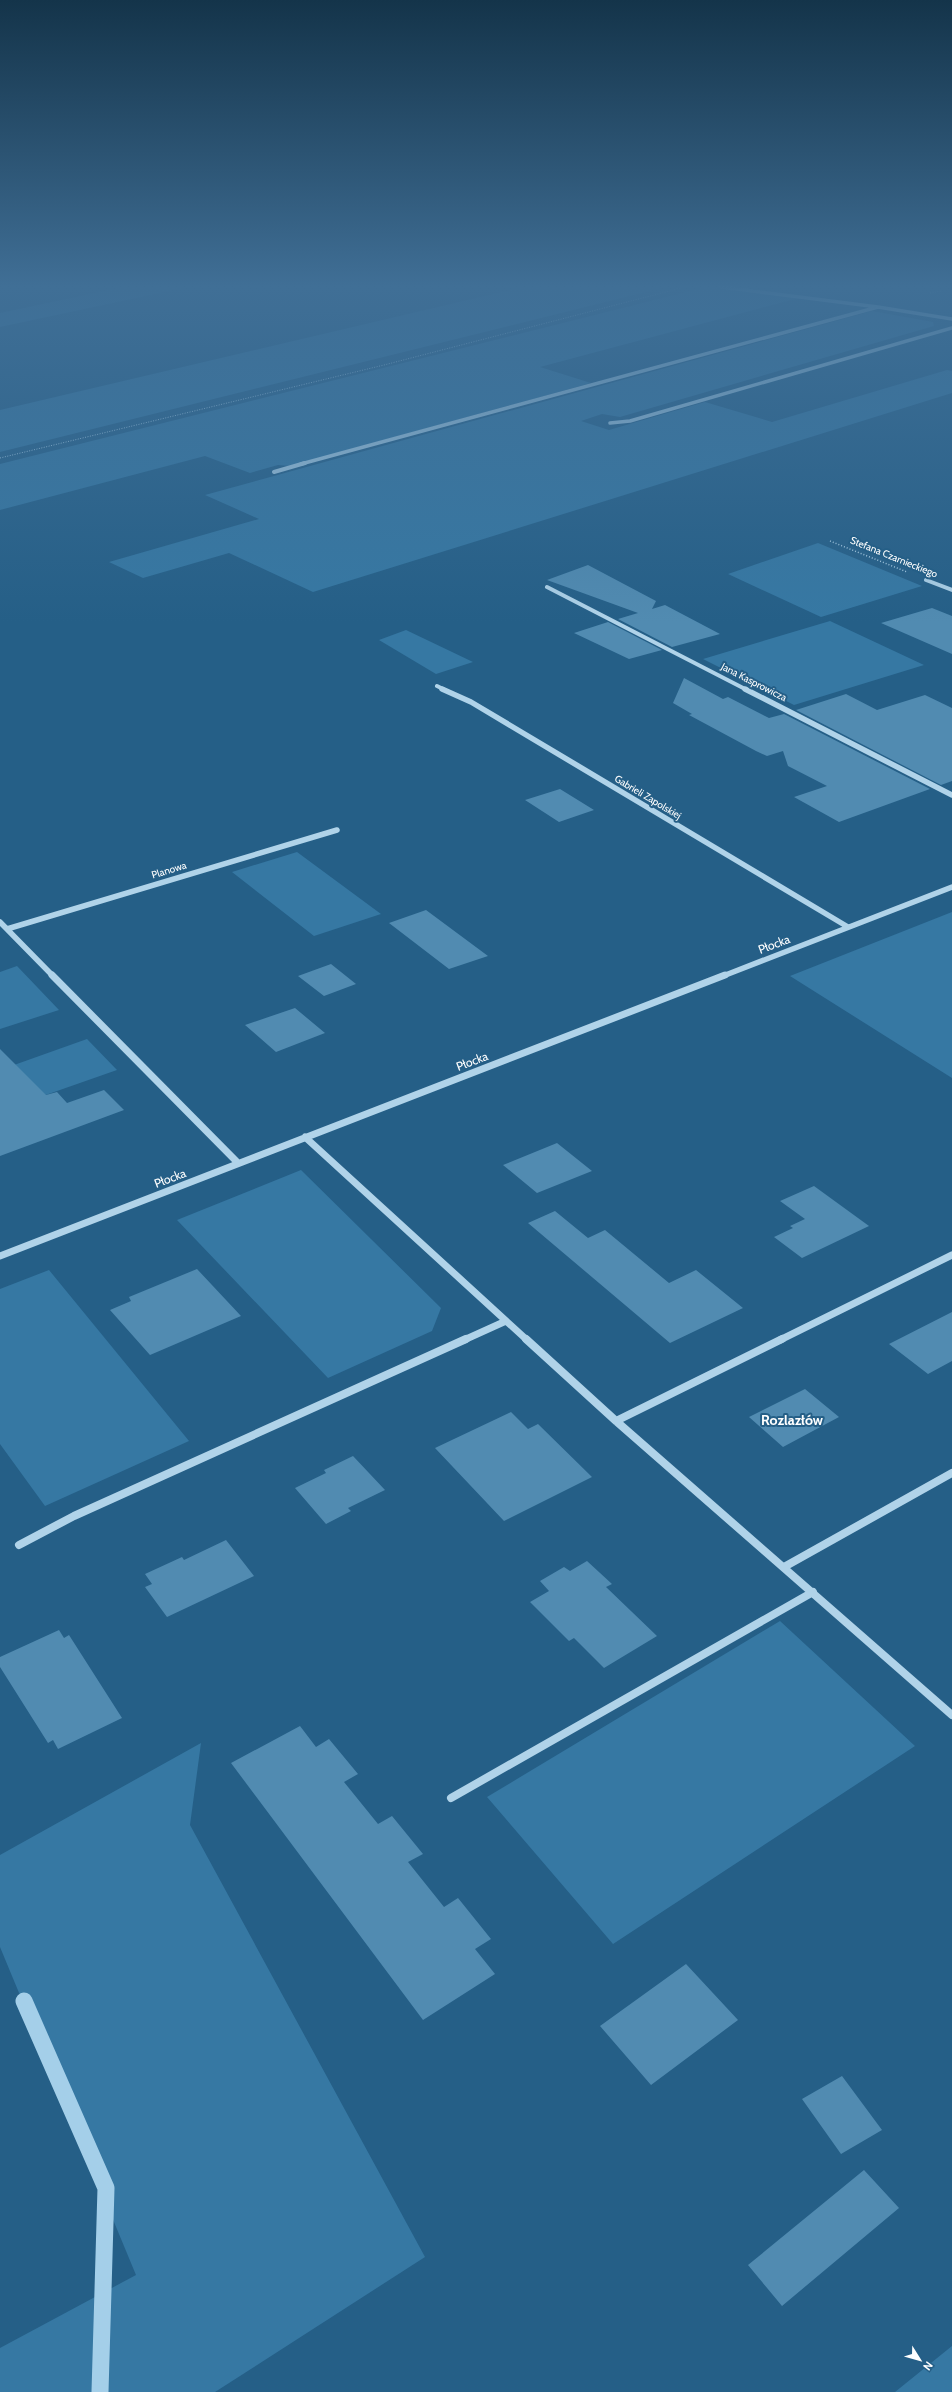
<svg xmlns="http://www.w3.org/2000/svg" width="952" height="2392" font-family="Cabin,sans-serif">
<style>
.green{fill:#3678a3}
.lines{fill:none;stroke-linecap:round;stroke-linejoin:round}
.stream{stroke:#a4cfe9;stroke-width:17}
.building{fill:#518bb1}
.path-far1{stroke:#b0d3e9;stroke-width:1;stroke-dasharray:1 1.5;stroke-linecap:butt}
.path{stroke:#b0d3e9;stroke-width:1.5;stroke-dasharray:1 2;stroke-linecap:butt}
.minor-far4{stroke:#b0d3e9;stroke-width:3.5}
.minor-far3{stroke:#b0d3e9;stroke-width:4}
.minor-far2{stroke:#b0d3e9;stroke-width:5.5}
.minor-far1{stroke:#b0d3e9;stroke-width:7}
.minor{stroke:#b0d3e9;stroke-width:8}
.labels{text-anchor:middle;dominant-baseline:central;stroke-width:4;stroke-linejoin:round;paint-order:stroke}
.far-street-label{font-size:10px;fill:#fff;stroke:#255f87}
.street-label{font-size:12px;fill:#fff;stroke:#255f87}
.quarter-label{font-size:14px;font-weight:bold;fill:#fff;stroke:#255f87}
</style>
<rect width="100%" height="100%" fill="#255f87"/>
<path class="green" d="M123 287H188L0 327V313Z
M523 287H666L0 452V410Z
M702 288H719L799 298 540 367 591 383 290 466 278 465 250 473 205 456 0 510V464Z
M872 311 933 322 934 326 620 417 602 414 581 421 609 430 705 402 772 422 947 370 952 371V393L313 592 229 553 143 578 109 562 259 519 205 495Z
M818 543 922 586 821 617 728 574Z
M830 621 924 665 794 705 703 659Z
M406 630 473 662 436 674 379 640Z
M297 852 381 914 314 936 232 872Z
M952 912V1078L790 976Z
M17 966 59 1010 0 1029V972Z
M87 1039 117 1070 0 1111V1070Z
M301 1170 441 1308 432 1331 328 1378 177 1220Z
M49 1270 189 1441 45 1506 0 1444V1289Z
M780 1621 915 1746 613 1944 487 1797Z
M201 1743 190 1825 425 2257 215 2392H0V2348L136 2275 0 1947V1855Z
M952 2346V2392H895Z"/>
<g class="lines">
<path class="stream" d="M24 2001 106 2188 100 2392"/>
</g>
<path class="building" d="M588 565 656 601 652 609 665 605 720 634 672 647 618 619 638 613 547 580Z
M932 608 952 616V654L881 623Z
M608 622 662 650 629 659 574 633Z
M684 678 723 699 728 697 769 718 784 714 930 789 839 822 794 797 827 786 788 766 783 751 767 756 756 751 689 715 692 714 673 703Z
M846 694 877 710 925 695 952 708V781L941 785 796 710Z
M560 789 594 810 559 822 525 800Z
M426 910 488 956 449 969 389 923Z
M331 964 356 984 324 996 298 976Z
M295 1008 325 1033 276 1052 245 1025Z
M0 1049 46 1095 57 1092 67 1103 104 1090 124 1110 0 1156Z
M557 1143 592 1171 537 1193 503 1165Z
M814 1186 869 1226 802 1258 774 1237 793 1228 790 1226 805 1219 780 1201Z
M555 1211 588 1238 605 1230 669 1283 696 1270 743 1308 670 1343 528 1223Z
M197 1269 241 1316 150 1355 110 1310 131 1301 129 1297Z
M952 1312V1361L928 1374 889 1344Z
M805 1389 839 1417 783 1447 749 1417Z
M511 1412 528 1429 538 1424 592 1477 504 1521 435 1448Z
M353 1456 385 1490 348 1508 351 1511 326 1524 295 1488 326 1473 324 1470Z
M226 1540 254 1576 167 1617 145 1587 152 1584 145 1574 182 1557 184 1560Z
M587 1561 612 1584 606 1587 657 1636 604 1668 574 1638 569 1641 530 1602 549 1591 540 1581 564 1567 570 1571Z
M59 1630 64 1638 69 1635 122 1718 58 1749 53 1740 48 1743 0 1667V1657Z
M300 1726 316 1747 329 1739 358 1774 344 1782 378 1824 392 1816 423 1854 408 1862 444 1907 458 1898 491 1939 475 1949 495 1974 423 2020 231 1763Z
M686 1964 738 2020 651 2085 600 2026Z
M842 2076 882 2130 841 2154 802 2099Z
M864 2170 899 2208 782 2306 748 2265Z"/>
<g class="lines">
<path class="path-far1" d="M930 293 941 291
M0 458 384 365 685 287"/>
<path class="path" d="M830 541 907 572"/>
<path class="minor-far4" d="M721 287 878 307 952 319
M610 423 630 421 952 328
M301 464 878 307"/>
<path class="minor-far3" d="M274 472 305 463
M926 580 952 590
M547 587 747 690
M437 686 445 690"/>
<path class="minor-far2" d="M442 689 471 702 848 927
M745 689 952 795
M0 922 53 976
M7 929 337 830
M723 976 952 887"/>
<path class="minor-far1" d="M52 975 238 1163
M305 1137 527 1340
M0 1256 725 975
M464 1340 506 1321
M780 1340 952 1255"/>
<path class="minor" d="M526 1339 616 1421 952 1715
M616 1421 782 1339
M19 1545 74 1516 466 1339
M784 1567 952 1473
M451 1798 813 1592"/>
</g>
<linearGradient id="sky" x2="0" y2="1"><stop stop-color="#14344a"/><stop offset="0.46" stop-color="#406f96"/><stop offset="1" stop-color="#406f96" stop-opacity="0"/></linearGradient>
<rect width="952" height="622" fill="url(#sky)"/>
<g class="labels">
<g class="far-street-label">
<text transform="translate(894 557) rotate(22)">Stefana Czarnieckiego</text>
<text transform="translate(754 682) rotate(27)">Jana Kasprowicza</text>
<text transform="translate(648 797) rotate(31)">Gabrieli Zapolskiej</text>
<text transform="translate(169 870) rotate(-17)">Planowa</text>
</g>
<g class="street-label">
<text transform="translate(774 944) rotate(-21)">Płocka</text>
<text transform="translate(472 1061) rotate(-21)">Płocka</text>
<text transform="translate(170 1178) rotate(-21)">Płocka</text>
</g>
<g class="quarter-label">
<text x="792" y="1420">Rozlazłów</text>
</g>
</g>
<g transform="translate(920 2360) rotate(127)" stroke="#255f87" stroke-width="3" paint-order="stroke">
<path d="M0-3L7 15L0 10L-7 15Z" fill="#ffffff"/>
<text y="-6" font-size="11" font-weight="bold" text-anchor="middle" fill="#ffffff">N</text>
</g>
</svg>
